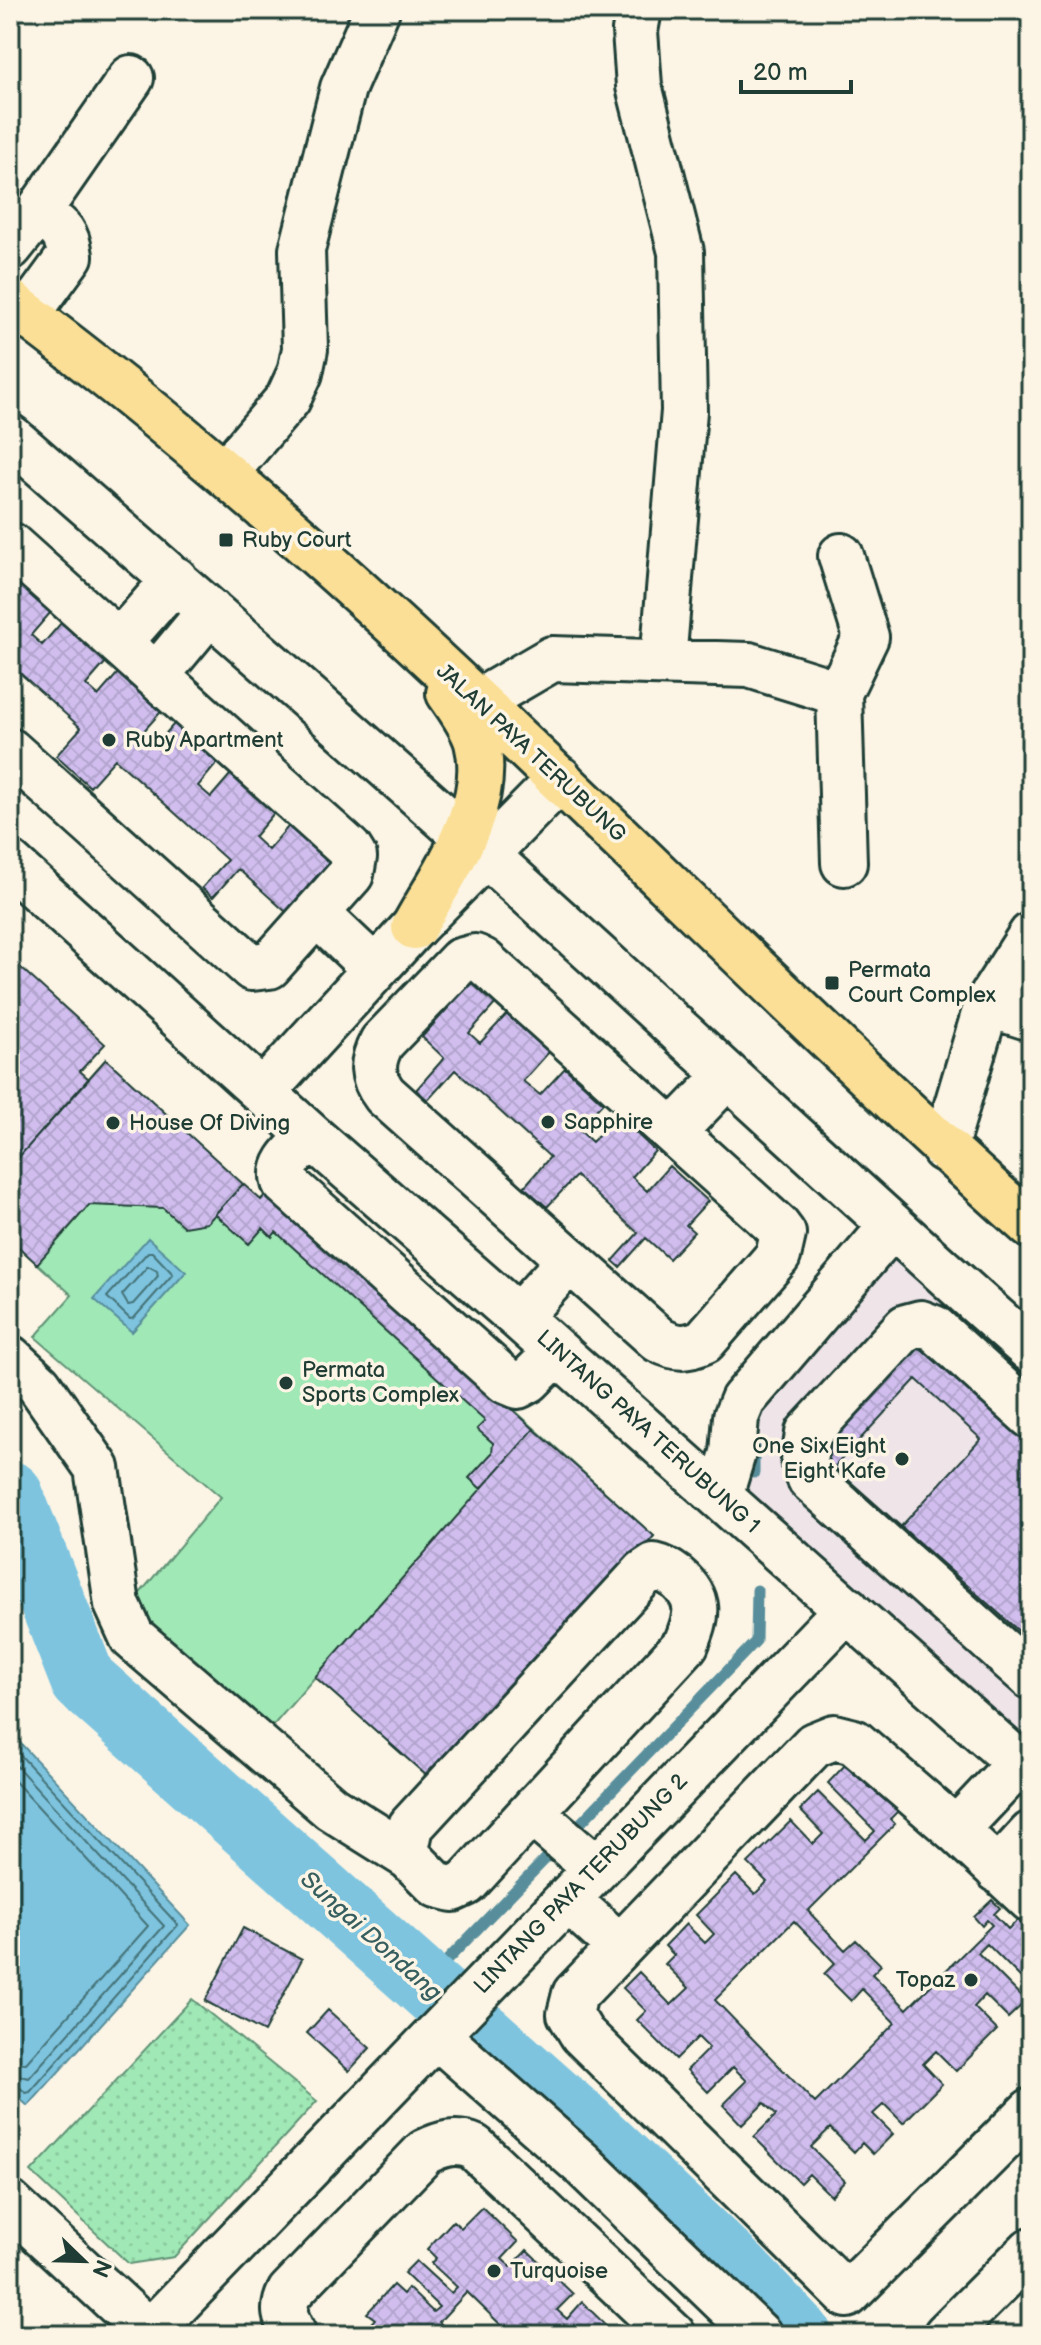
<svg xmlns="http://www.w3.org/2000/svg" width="1041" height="2345" font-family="'Balsamiq Sans',sans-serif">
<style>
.built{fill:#efe4e8}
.grass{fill:#a0e8b6;stroke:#609275;stroke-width:2}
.park{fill:url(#park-dots);stroke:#609275;stroke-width:2}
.water{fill:#7ec4df;stroke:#588e9b;stroke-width:2}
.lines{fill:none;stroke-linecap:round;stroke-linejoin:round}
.shore{stroke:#457378;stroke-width:2}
.stream{stroke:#588e9b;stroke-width:11}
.river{stroke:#7ec4df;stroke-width:66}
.building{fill:url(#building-cross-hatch);stroke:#1f3d34;stroke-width:2;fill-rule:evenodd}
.minor-casing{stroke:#1f3d34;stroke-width:50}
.major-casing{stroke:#1f3d34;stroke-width:50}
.minor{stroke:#fcf5e5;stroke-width:44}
.major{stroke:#fbdf96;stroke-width:44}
.poi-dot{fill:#1f3d34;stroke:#fcf5e5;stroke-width:3}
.labels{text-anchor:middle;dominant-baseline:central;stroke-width:7;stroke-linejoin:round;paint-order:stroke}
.poi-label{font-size:22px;fill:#1f3d34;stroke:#fcf5e5;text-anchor:start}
.street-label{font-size:22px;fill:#1f3d34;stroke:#fcf5e5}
.water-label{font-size:24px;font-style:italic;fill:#375f5f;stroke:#fcf5e5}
</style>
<defs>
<pattern id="park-dots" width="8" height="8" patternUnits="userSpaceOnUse" patternTransform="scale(2)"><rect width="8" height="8" fill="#a0e8b6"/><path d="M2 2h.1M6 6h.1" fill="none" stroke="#89c89d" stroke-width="1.8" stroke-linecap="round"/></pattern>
<pattern id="building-cross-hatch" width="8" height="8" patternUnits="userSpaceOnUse" patternTransform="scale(2)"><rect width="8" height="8" fill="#d1beef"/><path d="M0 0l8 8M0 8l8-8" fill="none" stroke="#b3a4ce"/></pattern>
</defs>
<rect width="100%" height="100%" fill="#fcf5e5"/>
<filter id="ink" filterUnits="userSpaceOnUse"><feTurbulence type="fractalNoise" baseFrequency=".0125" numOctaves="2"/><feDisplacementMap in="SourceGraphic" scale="16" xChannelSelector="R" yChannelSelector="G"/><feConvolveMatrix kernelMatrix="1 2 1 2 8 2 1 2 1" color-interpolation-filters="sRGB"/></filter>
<g filter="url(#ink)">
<path class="built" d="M891 1227 1031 1350V1774L720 1496 736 1417Z"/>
<path class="grass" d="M106 1059 260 1200 270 1190 654 1536 436 1784 315 1677 265 1735 130 1605 221 1497 35 1337 72 1295 10 1239V1167Z"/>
<path class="park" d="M192 1999 317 2101 174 2257 129 2264 31 2172Z"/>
<path class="water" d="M148 1238 186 1272 132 1332 94 1299Z
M10 1732 190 1925 28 2106 10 2090Z"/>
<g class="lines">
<path class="shore" d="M148 1252H152L173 1274 134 1318 130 1319 107 1297Z
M148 1266 157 1271 158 1276 133 1304 128 1305 122 1295Z
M10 1744 178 1925 30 2092 26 2093 17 2085 10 2084
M10 1759 164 1926 29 2078 10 2074
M10 1776 148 1926 26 2063 10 2062"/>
<path class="stream" d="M754 1473V1443
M570 1834 756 1641 757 1590
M425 1983 558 1846"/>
<path class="river" d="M10 1494 83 1680 589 2130 739 2272 799 2335"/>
</g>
<path class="building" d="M18 569 57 605 31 635 42 645 68 615 112 655 86 685 98 696 124 666 167 705 141 734 154 747 180 717 223 756 198 786 211 797 236 768 279 807 254 837 268 850 294 820 334 857 308 886 319 895 296 921 238 869 213 897 202 888 227 860 115 759 90 787 56 756 81 728 10 664V579Z
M10 958 105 1044 80 1071 89 1079 10 1167Z
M472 981 496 1003 469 1033 480 1043 507 1014 549 1052 523 1081 540 1095 565 1068 603 1103 578 1129 592 1142 617 1115 655 1151 632 1177 647 1191 669 1166 708 1201 686 1225 694 1232 669 1259 646 1238 620 1267 613 1261 638 1233 576 1176 547 1207 524 1187 550 1157 455 1070 428 1100 416 1090 444 1058 422 1037Z
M106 1059 243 1184 207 1223 184 1227 163 1208 89 1205 37 1264 10 1239V1167Z
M243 1184 261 1200 270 1190 534 1429 481 1489 469 1478 492 1453 493 1443 477 1429 485 1421 276 1232 272 1237 263 1228 249 1244 215 1214Z
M916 1339 1031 1441V1642L817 1452Z
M916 1379 981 1439 884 1545 823 1479Z
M534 1429 654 1536 436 1784 315 1677Z
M847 1763 870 1786 876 1781 902 1807 890 1819 895 1824 808 1911 845 1950 856 1940 881 1965 872 1974 907 2009 992 1925 987 1920 982 1926 974 1917 992 1900 1000 1908 994 1914 1008 1929 1018 1920 1031 1934V1988L987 1944 978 1953 1026 2001 1008 2018 985 1995 974 2007 997 2030 956 2071 936 2051 923 2064 942 2084 903 2123 884 2104 873 2114 893 2134 873 2154 862 2143 854 2152 830 2128 811 2147 845 2181 831 2196 809 2174 800 2183 754 2137 776 2115 764 2103 742 2125 723 2105 747 2081 733 2067 708 2092 687 2070 709 2048 698 2037 676 2059 637 2020 646 2011 623 1988 639 1972 671 2005 689 1988 665 1964 674 1955 665 1946 686 1924 705 1943 714 1934 696 1915 736 1875 755 1894 767 1882 748 1863 791 1821 813 1844 823 1834 800 1810 818 1792 866 1840 875 1831 828 1783ZM794 1921 835 1963 824 1974 851 2001 862 1989 895 2023 815 2103 715 2000Z
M243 1928 302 1959 264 2032 205 2001Z
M328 2010 370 2048 349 2071 307 2033Z
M482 2207 518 2242 502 2259 511 2267 527 2250 573 2294 557 2310 567 2319 582 2302 616 2335H503L507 2331 467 2292 439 2322 452 2335H360L375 2319 367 2313 393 2285 403 2294 408 2288 433 2312 439 2307 404 2273 416 2261 451 2293 457 2287 431 2263 436 2258 427 2249 453 2221 461 2228Z"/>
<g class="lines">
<g class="minor-casing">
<path id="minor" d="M639 10 635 31 639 86 681 252 684 411 663 662
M10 247 38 212 131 78
M27 315 70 256C67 229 58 227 38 212
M10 437C169 576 329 714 486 855 669 1019 847 1188 1031 1350
M225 473 288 399 300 373 305 349 302 250 343 88 377 10
M10 545 349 849 354 857 351 874 269 966 252 968 10 751
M119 643 175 579
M156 676 210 611
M839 693 866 637 841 556
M478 702 552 659 749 665 839 693 844 863
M10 864 311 1136 518 1317 1031 1774
M317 914 375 969
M475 957 483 961 777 1226 783 1234 778 1256 704 1341C686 1349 677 1349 659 1340L385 1095C371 1077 371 1062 382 1042L460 961Z
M987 1004 1031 1018
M263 1092 414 927 560 779
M673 1132 727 1076
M311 1136C299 1149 278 1163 284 1182L506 1381 518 1386 529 1380 557 1352
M944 1149 987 1004 1031 935
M518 1317 570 1260
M10 1358 39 1385 97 1468 117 1604 132 1637 331 1808 409 1857
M1031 1416 934 1328 921 1323 906 1327 808 1433 804 1461 810 1479 1031 1677
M720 1496 733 1453 736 1417 743 1400 891 1227
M654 1566C663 1568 668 1571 676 1577 702 1599 698 1615 686 1644L466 1883 453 1889 437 1885 409 1857 407 1845 411 1826 645 1572Z
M532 1813 596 1868
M956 1830 1019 1763
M998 1870 1031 1834
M567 1899 620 1947
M1031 1900 956 1830 854 1742 834 1737 814 1745 575 1994 570 2014 582 2034 847 2295 1031 2111
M436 2035 581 2163 759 2335
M10 2204 152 2335
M149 2333 847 1609
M294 2335C285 2318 281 2309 290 2292L425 2152C441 2144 456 2139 474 2147L673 2335
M946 2335 1031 2250"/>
</g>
<g class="major-casing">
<path id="major" d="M10 302C380 576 689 921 1031 1226
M414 927C443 874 494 806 477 742 472 725 459 707 449 693"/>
</g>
<use href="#minor" class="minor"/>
<use href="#major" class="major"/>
</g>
</g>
<g class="poi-dot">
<rect x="218" y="532" width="16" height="16" rx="4"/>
<circle cx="109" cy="740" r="8"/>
<rect x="824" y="975" width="16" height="16" rx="4"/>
<circle cx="548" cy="1122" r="8"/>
<circle cx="113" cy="1123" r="8"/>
<circle cx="286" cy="1383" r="8"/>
<circle cx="902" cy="1459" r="8"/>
<circle cx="971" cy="1980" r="8"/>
<circle cx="494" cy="2271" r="8"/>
</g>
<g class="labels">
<g class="poi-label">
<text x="242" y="540">Ruby Court</text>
<text x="125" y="740">Ruby Apartment</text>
<text x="848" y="970">Permata<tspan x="848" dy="25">Court Complex</tspan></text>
<text x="564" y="1122">Sapphire</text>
<text x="129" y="1123">House Of Diving</text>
<text x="302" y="1370">Permata<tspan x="302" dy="25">Sports Complex</tspan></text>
<text x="886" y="1446" text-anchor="end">One Six Eight<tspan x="886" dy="25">Eight Kafe</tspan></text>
<text x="955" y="1980" text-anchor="end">Topaz</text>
<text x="510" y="2271">Turquoise</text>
</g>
<g class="street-label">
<text transform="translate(531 753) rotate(43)">JALAN PAYA TERUBUNG</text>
<text transform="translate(648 1432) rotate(42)">LINTANG PAYA TERUBUNG 1</text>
<text transform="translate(581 1884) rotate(-46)">LINTANG PAYA TERUBUNG 2</text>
</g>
<g class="water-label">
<text transform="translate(371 1936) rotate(42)">Sungai Dondang</text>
</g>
</g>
<rect width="1041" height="2345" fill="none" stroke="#fcf5e5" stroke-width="40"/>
<rect x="20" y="20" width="1001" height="2305" fill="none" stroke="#1f3d34" stroke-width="3" filter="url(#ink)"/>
<g transform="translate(84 2261) rotate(113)" stroke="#fcf5e5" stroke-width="6" paint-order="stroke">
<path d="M0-6L14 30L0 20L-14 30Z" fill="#1f3d34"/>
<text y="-12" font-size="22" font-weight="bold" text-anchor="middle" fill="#1f3d34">N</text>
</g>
<path d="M741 80v12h110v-12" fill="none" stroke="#1f3d34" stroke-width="4"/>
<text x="753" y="80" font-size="24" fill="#1f3d34" stroke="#fcf5e5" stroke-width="6" paint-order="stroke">20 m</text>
</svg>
